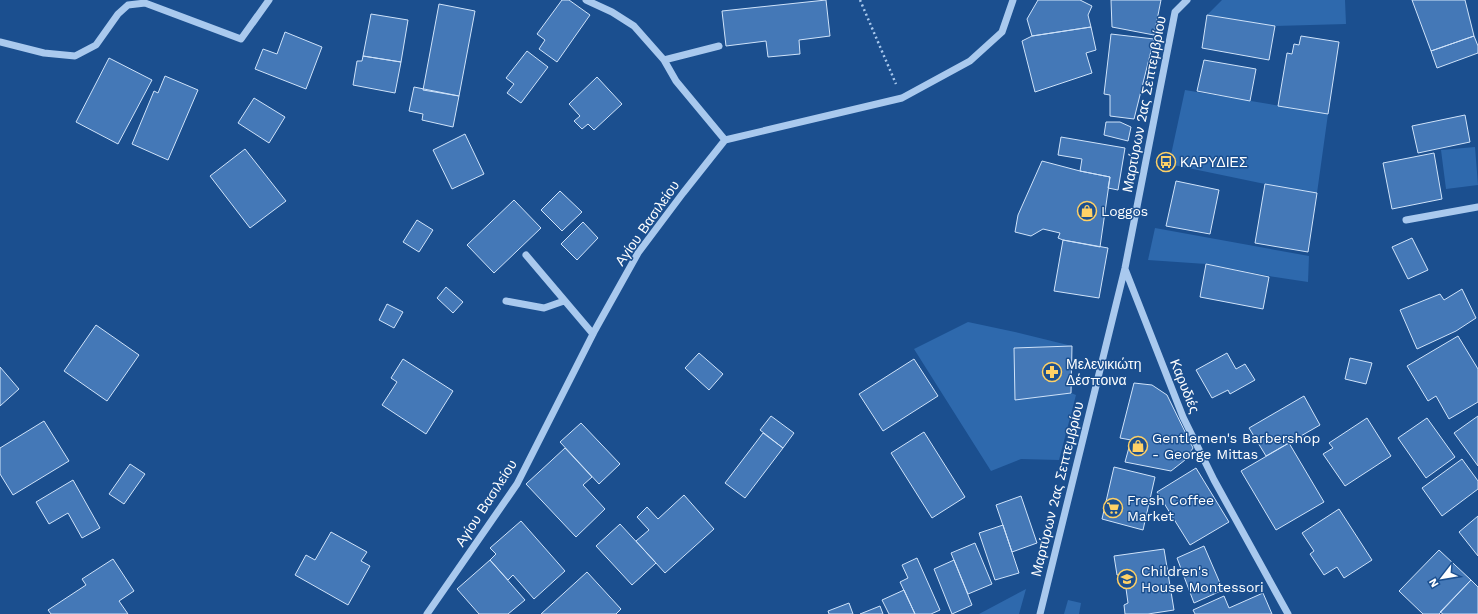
<svg xmlns="http://www.w3.org/2000/svg" width="1478" height="614" font-family="'Work Sans',sans-serif">
<style>
.green{fill:#2e69ad}
.building{fill:#4478b7;stroke:#cfe3fa}
.lines{fill:none;stroke-linecap:round;stroke-linejoin:round}
.path{stroke:#a9c9ee;stroke-width:2.5;stroke-dasharray:2 3;stroke-linecap:butt}
.minor{stroke:#a9c9ee;stroke-width:7}
.labels{text-anchor:middle;dominant-baseline:central;stroke-width:3;stroke-linejoin:round;paint-order:stroke}
.street-label{font-size:14px;fill:#fff;stroke:#1b4f8f}
.poi-label{font-size:14px;fill:#fff;stroke:#1b4f8f;text-anchor:start}
</style>
<rect width="100%" height="100%" fill="#1b4f8f"/>
<path class="green" d="M1222 0H1345L1346 24 1275 26 1207 15Z
M1185 90 1328 114 1317 193 1265 184 1169 164Z
M1475 147 1478 185 1446 189 1441 150Z
M1155 228 1309 256 1308 282 1269 276 1206 264 1148 260Z
M968 322 1015 332 1072 346 1014 348 1016 400 1071 393 1076 395 1059 460 1021 459 991 471 914 349Z
M1026 589 1019 614H979Z
M1068 600 1081 603 1079 614H1064Z"/>
<path class="building" d="M562 0H569L590 15 557 62 539 49 545 40 537 34Z
M826 0 830 36 799 40 800 54 768 57 766 41 726 46 722 11Z
M1038 0H1080L1092 6 1088 15 1091 27 1032 36 1027 19Z
M1111 0H1161L1154 35 1112 27Z
M1412 0H1465L1474 36 1431 51Z
M439 4 475 11 459 96 423 90Z
M371 14 408 20 401 62 363 56Z
M1207 15 1275 26 1269 60 1202 48Z
M1091 27 1096 50 1086 53 1092 73 1035 92 1022 41 1032 36Z
M285 32 322 47 306 89 255 69 263 49 277 54Z
M1111 34 1154 39 1134 119 1110 116V95L1104 94Z
M1301 36 1339 42 1328 114 1278 106 1287 53 1292 54 1294 44 1299 45Z
M1474 36 1478 46V53L1437 68 1431 51Z
M527 51 548 67 521 103 507 93 514 84 506 78Z
M363 56 401 62 395 93 353 85 357 61H362Z
M109 58 152 80 118 144 76 122Z
M1204 60 1256 69 1250 101 1197 91Z
M165 76 198 90 168 160 132 144 154 91 158 93Z
M597 77 622 104 594 130 588 124 582 129 574 121 580 116 569 104Z
M414 87 459 96 453 127 422 120 423 114 409 111Z
M254 98 285 117 269 143 238 123Z
M1465 115 1470 142 1418 153 1412 126Z
M1106 122H1120L1131 127 1128 141 1104 135Z
M465 134 484 174 452 189 433 150Z
M1061 137 1125 148 1118 190 1108 188 1110 177 1080 171 1082 159 1058 155Z
M245 149 286 201 250 228 210 176Z
M1434 153 1442 199 1392 209 1383 163Z
M1042 161 1080 171 1110 177 1100 247 1063 240 1058 238 1060 233 1043 229 1031 236 1015 232 1018 215Z
M1176 181 1219 190 1210 234 1166 226Z
M1265 184 1317 193 1308 252 1255 243Z
M560 191 582 212 562 231 541 210Z
M514 200 541 228 494 273 467 245Z
M417 220 433 230 419 252 403 242Z
M583 222 598 238 577 260 561 244Z
M1412 238 1428 270 1408 279 1392 247Z
M1063 240 1108 248 1099 298 1054 291Z
M1206 264 1269 277 1263 309 1200 297Z
M446 287 463 302 453 313 437 298Z
M1462 289 1476 318 1456 331 1417 349 1400 310 1440 294 1444 300Z
M387 304 403 312 394 328 379 320Z
M96 325 139 355 107 401 64 371Z
M1458 336 1478 369V402L1449 419 1436 396 1428 401 1407 366Z
M1072 346 1071 393 1015 400 1014 348Z
M699 353 723 374 709 390 685 368Z
M1227 353 1236 369 1245 364 1255 380 1230 394 1228 390 1212 398 1196 370Z
M1350 358 1372 363 1366 384 1345 379Z
M403 359 453 391 426 434 382 405 397 382 391 378Z
M914 359 938 396 883 431 859 394Z
M0 367 19 389 0 406Z
M1134 383 1152 385 1167 395 1193 448 1185 460 1171 471 1125 462 1131 440 1120 438Z
M1304 396 1320 425 1266 456 1249 428Z
M771 416 794 433 783 448 760 430Z
M1478 416V466L1454 433Z
M1367 418 1391 456 1345 486 1323 454 1333 448 1329 443Z
M1427 418 1455 457 1426 478 1398 438Z
M44 421 69 461 13 495 0 474V448Z
M581 423 620 464 599 484 560 442Z
M924 432 965 497 932 518 891 453Z
M763 433 783 448 745 498 725 483Z
M1289 443 1324 502 1276 530 1241 471Z
M565 448 592 477 583 485 605 509 576 537 526 484Z
M1462 459 1478 481V489L1442 516 1422 488Z
M130 464 145 474 124 504 109 494Z
M1114 467 1155 477 1143 530 1102 519Z
M1196 468 1229 522 1190 545 1157 492Z
M73 480 100 528 82 538 68 513 49 524 36 502Z
M684 495 714 529 665 573 636 541 649 530 637 517 647 507 658 519Z
M1021 496 1037 543 1012 552 996 505Z
M1339 509 1372 560 1344 578 1337 567 1324 575 1310 554 1314 551 1302 533Z
M1478 516V556L1459 532Z
M521 521 565 571 534 599 513 575 508 580 490 560 496 554 490 548Z
M620 524 656 563 632 585 596 546Z
M1003 525 1019 573 995 580 979 533Z
M331 532 367 552 361 561 370 566 348 605 295 575 306 555 315 560Z
M975 543 992 584 968 594 951 553Z
M1204 546 1223 590 1194 603 1177 558Z
M1164 549 1174 610 1148 614H1125L1124 605 1128 603 1124 574 1117 575 1114 556Z
M1439 550 1471 580 1439 614H1423L1399 591Z
M917 558 940 610 931 614H915L900 582 908 578 902 565Z
M113 559 134 591 119 601 128 614H51L48 610 86 585 82 579Z
M490 560 525 600 508 614H479L457 589Z
M954 560 972 605 952 614 934 569Z
M587 572 621 609 616 614H541Z
M1471 580 1478 587V614H1443L1440 612Z
M904 590 915 614H889L882 600Z
M1263 593 1272 614H1195L1193 610 1224 596 1229 608Z
M849 603 853 614H829L828 611Z
M880 606 883 614H860Z"/>
<g class="lines">
<path class="path" d="M860 0 896 84"/>
<path class="minor" d="M586 0 612 12 634 26 664 60 676 81 725 140
M0 42 44 53 75 56 96 45 118 14 128 5 145 3 241 39 269 0
M664 60 719 46
M1406 220 1478 207
M526 255 593 334
M1125 269 1183 417 1214 480 1288 614
M506 301 544 308 564 301
M427 614 517 484 595 330 638 253 683 193 725 140 902 98 970 61 1002 32 1013 0
M1040 614 1125 268 1175 12 1187 0"/>
</g>
<defs>
<g id="bus-ring" transform="scale(1)"><circle r="9.5" fill="#1b4f8f" stroke="#ffd166" stroke-width="1.5"/><path d="M-5-6H5V4H4V6H2V4H-2V6H-4V4H-5ZM-3.5-4V0h7V-4ZM-3.5 1.2v1.5H-2V1.2ZM2 1.2v1.5H3.5V1.2Z" fill="#ffd166"/></g>
<g id="shop-ring" transform="scale(1)"><circle r="9.5" fill="#1b4f8f" stroke="#ffd166" stroke-width="1.5"/><path d="M-5-2.5h2.3a2.7 3.5 0 0 1 5.4 0H5L5.5 6h-11ZM-1.5-2.5h3a1.5 2.3 0 0 0-3 0Z" fill="#ffd166"/></g>
<g id="pharmacy-ring" transform="scale(1)"><circle r="9.5" fill="#1b4f8f" stroke="#ffd166" stroke-width="1.5"/><path d="M-2-6h4v4h4v4h-4v4h-4v-4h-4v-4h4Z" fill="#ffd166"/></g>
<g id="supermarket-ring" transform="scale(1)"><circle r="9.5" fill="#1b4f8f" stroke="#ffd166" stroke-width="1.5"/><path d="M-6-5.5h2.5l.6 2H6L4.5 2H-2.5L-4.4-4H-6ZM-1.5 3.2a1.3 1.3 0 1 0 .1 0ZM3 3.2a1.3 1.3 0 1 0 .1 0Z" fill="#ffd166"/></g>
<g id="school-ring" transform="scale(1)"><circle r="9.5" fill="#1b4f8f" stroke="#ffd166" stroke-width="1.5"/><path d="M0-5L7-2L0 1L-7-2ZM-4 1L0 2.5L4 1V4Q0 6-4 4Z" fill="#ffd166"/></g>
</defs>
<g fill-rule="evenodd">
<use href="#bus-ring" x="1166" y="162"/>
<use href="#shop-ring" x="1087" y="211"/>
<use href="#pharmacy-ring" x="1052" y="372"/>
<use href="#shop-ring" x="1138" y="446"/>
<use href="#supermarket-ring" x="1113" y="508"/>
<use href="#school-ring" x="1127" y="579"/>
</g>
<g class="labels">
<g class="street-label">
<text transform="translate(1144 104) rotate(-79)">Μαρτύρων 2ας Σεπτεμβρίου</text>
<text transform="translate(647 223) rotate(-55)">Αγίου Βασιλείου</text>
<text transform="translate(1185 386) rotate(68)">Καρυδιές</text>
<text transform="translate(1057 489) rotate(-76)">Μαρτύρων 2ας Σεπτεμβρίου</text>
<text transform="translate(486 503) rotate(-57)">Αγίου Βασιλείου</text>
</g>
<g class="poi-label">
<text x="1180" y="162">ΚΑΡΥΔΙΕΣ</text>
<text x="1101" y="211">Loggos</text>
<text x="1066" y="364">Μελενικιώτη<tspan x="1066" dy="16">Δέσποινα</tspan></text>
<text x="1152" y="438">Gentlemen's Barbershop<tspan x="1152" dy="16">- George Mittas</tspan></text>
<text x="1127" y="500">Fresh Coffee<tspan x="1127" dy="16">Market</tspan></text>
<text x="1141" y="571">Children's<tspan x="1141" dy="16">House Montessori</tspan></text>
</g>
</g>
<g transform="translate(1442 578) rotate(239)" stroke="#1b4f8f" stroke-width="3" paint-order="stroke">
<path d="M0-3L7 15L0 10L-7 15Z" fill="#ffffff"/>
<text y="-6" font-size="11" font-weight="bold" text-anchor="middle" fill="#ffffff">N</text>
</g>
</svg>
